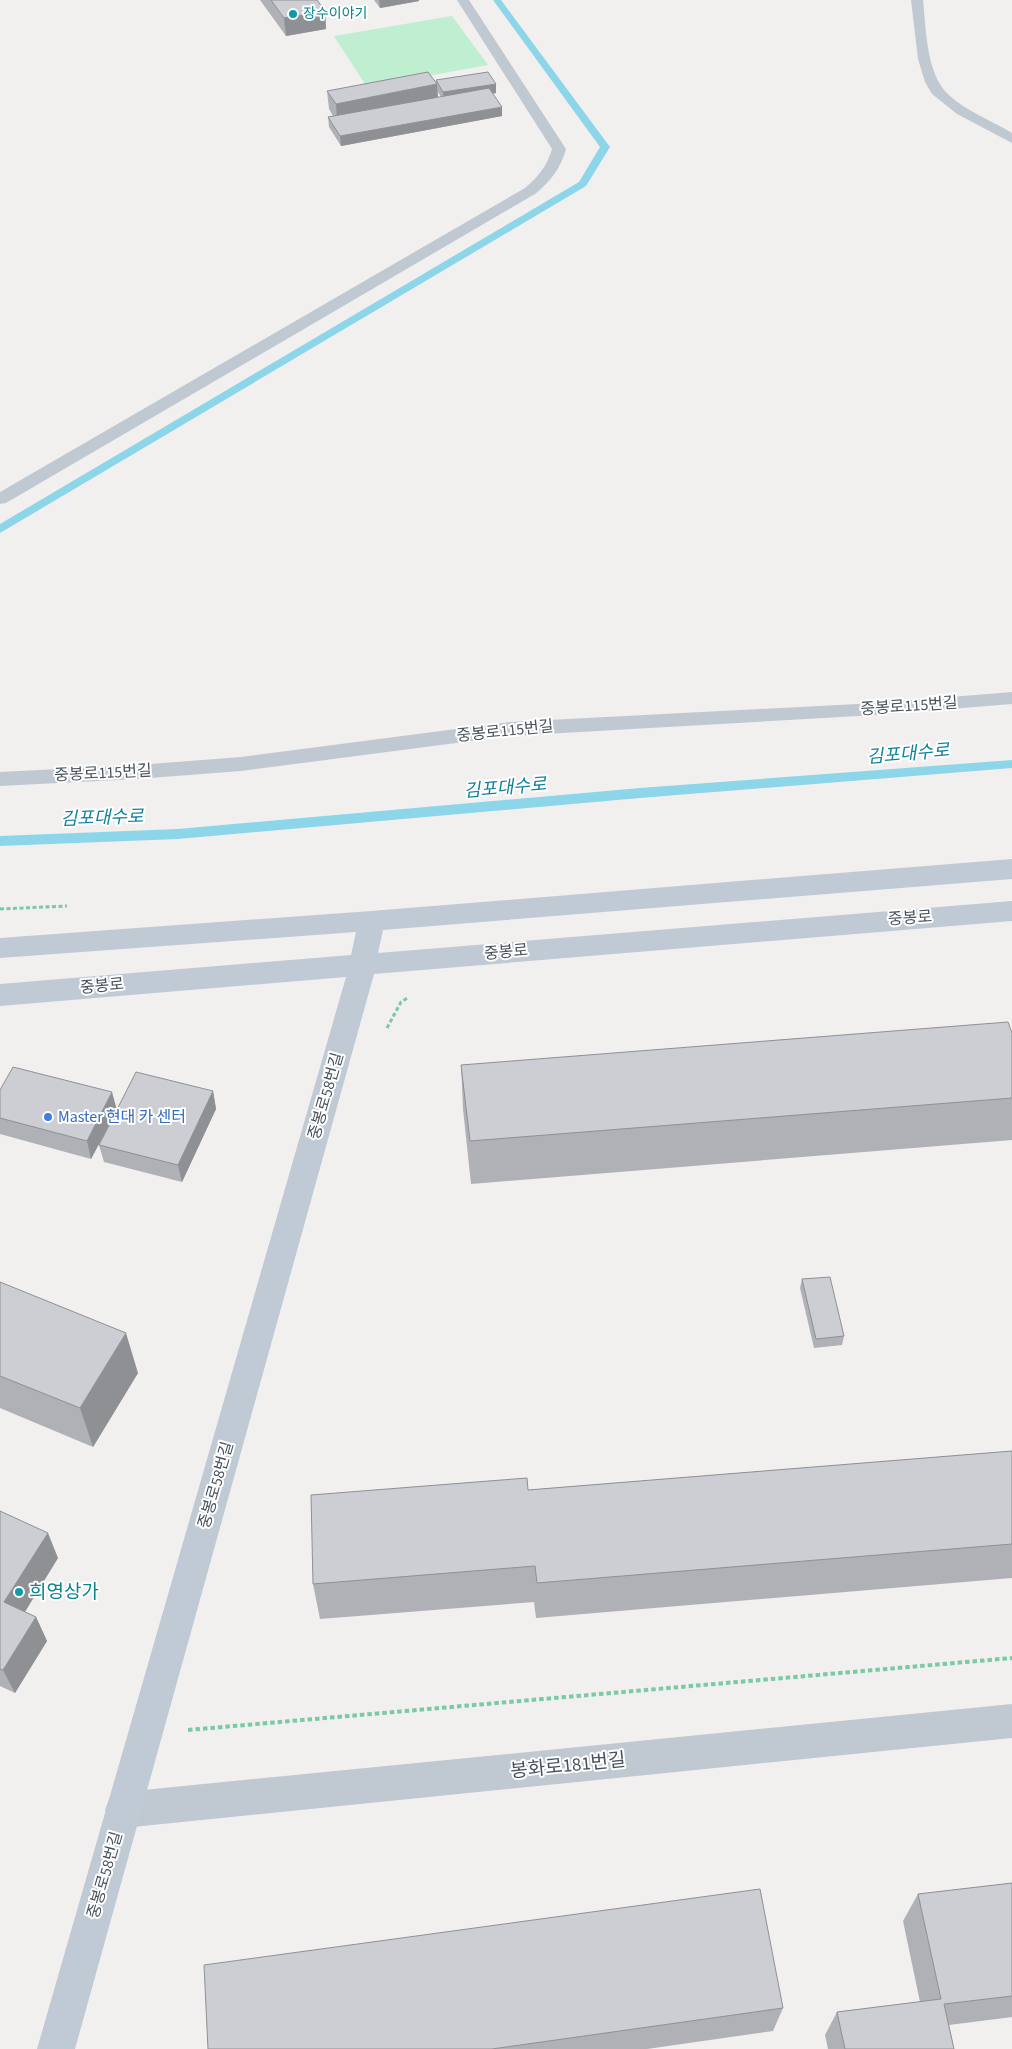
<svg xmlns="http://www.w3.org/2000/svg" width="1012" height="2049" font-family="'Source Sans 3','Noto Sans KR',sans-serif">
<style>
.green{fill:#bfeed1}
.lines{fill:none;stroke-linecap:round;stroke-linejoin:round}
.stream{fill:#8dd6ea;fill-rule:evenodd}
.path-far1{stroke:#78cba2;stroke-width:3;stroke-dasharray:4 2.5;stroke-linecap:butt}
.path{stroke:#78cba2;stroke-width:4;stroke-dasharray:4.5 3;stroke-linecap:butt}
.lane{fill:#c0c9d1;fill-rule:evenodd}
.street{fill:#c0c9d1;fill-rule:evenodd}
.secondary{fill:#c0cad5;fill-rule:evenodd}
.wall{fill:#afb1b6;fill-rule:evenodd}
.shaded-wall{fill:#8f9094}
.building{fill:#ccced4;stroke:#8f9094}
.culture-dot{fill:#0f9aa8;stroke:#fff;stroke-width:2}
.shop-dot{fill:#3f7fe0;stroke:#fff;stroke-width:2}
.labels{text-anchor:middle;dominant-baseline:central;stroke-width:4;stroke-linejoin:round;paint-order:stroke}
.far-culture-label{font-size:14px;fill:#0d838f;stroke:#fff;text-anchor:start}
.street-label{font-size:16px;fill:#48525c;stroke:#fff}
.shop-label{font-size:16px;fill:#366cbe;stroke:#fff;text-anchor:start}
.water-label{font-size:18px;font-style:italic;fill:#10819f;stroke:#fff}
.near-culture-label{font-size:19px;fill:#0d838f;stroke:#fff;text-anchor:start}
.near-street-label{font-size:19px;fill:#48525c;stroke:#fff}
</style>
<rect width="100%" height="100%" fill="#f2efef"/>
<path class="green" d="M452 16 488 65 367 87 334 36Z"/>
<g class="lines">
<path class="stream" d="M493 0H501L610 147 586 186 0 533V524L579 182 600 147Z
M1012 760V768L640 798 178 839 0 846V836L178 829 640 788Z"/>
<path class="path-far1" d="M0 909 67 906
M387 1028 401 1002 409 997"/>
<path class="path" d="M188 1730 1012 1658"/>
<path class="lane" d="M457 0H469L566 149C561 168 550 182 535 194L6 503 0 504V492L525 188C538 177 547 166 552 149Z
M911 0H923C926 28 926 75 949 95 967 112 991 120 1012 133V143L957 114 932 94 925 82 918 59Z
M1012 692V704L876 715 510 736 241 771 137 779 0 786V772L137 765 241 757 510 722 876 703Z"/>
<path class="street" d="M1012 1704V1738L123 1828 110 1823 105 1810 110 1797 123 1792Z"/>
<path class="secondary" d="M1012 859V879L383 930 378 953 1012 901V921L374 974 75 2049H37L346 977 0 1006V984L351 955 356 932 0 958V938L371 911Z"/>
</g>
<path class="wall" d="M260 0H317L325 11 326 29 286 36Z
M374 0H419V1L380 8Z
M436 80 496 84V93L492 94 502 116 341 146 329 127 328 117 333 116 329 109 327 91 436 83ZM438 92 441 97H438Z
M1012 1033V1140L471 1184 463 1109 461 1065Z
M0 1090 117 1109 213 1091 216 1109 182 1182 104 1162 99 1145 113 1118 91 1159 0 1134Z
M802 1279 844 1336 842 1345 814 1348 800 1288Z
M0 1282 138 1373 93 1447 0 1408Z
M1012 1451V1578L536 1618 534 1602 320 1619 313 1584 528 1490Z
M0 1512 58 1558 25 1612 36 1617 47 1641 15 1693 0 1686Z
M1012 1883V2017L949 2025 954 2049H828L825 2035 837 2012 920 2002 903 1921 918 1894Z
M783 2008 773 2031 647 2049H208Z"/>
<path class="shaded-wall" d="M379 0H419V1L380 8Z
M325 11 326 29 286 36 284 18Z
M437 84 438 103 337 122 336 104Z
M496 84V93L444 102 443 92Z
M502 107V116L341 146 340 136Z
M213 1091 216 1109 182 1182 178 1165Z
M112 1092 117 1110 91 1159 87 1141Z
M126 1333 138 1373 93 1447 80 1408Z
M48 1533 58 1558 16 1626 4 1602Z
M36 1617 47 1641 15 1693 3 1670Z"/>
<path class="building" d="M271 0H317L325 11 284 18Z
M428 72 437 84 336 104 327 91Z
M488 72 496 84 443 92 436 80Z
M489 88 502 107 340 136 328 117Z
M1008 1022 1012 1033V1098L470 1141 461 1065Z
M13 1067 112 1092 87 1141 0 1118V1090Z
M136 1072 213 1091 178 1165 99 1145Z
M830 1277 844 1336 816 1339 802 1279Z
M0 1282 126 1333 80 1408 0 1376Z
M1012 1451V1544L537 1583 535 1566 313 1584 311 1495 527 1478 528 1490Z
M0 1511 48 1533 4 1602 36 1617 3 1670 0 1669Z
M1012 1883V1996L944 2004 954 2049H845L837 2012 941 1999 918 1894Z
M760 1889 783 2008 492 2049H208L204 1965Z"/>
<g class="culture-dot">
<circle cx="293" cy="14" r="5"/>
<circle cx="19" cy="1592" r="5"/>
</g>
<circle class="shop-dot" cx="48" cy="1117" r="5"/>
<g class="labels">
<g class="far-culture-label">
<text x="303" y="14">장수이야기</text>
</g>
<g class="street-label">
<text transform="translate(909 706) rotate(-4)">중봉로115번길</text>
<text transform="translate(505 731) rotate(-6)">중봉로115번길</text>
<text transform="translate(103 773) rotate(-3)">중봉로115번길</text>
<text transform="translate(910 918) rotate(-4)">중봉로</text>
<text transform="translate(506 952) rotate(-5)">중봉로</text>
<text transform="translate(102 986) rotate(-5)">중봉로</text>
<text transform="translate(326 1096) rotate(-74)">중봉로58번길</text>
<text transform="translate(216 1485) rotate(-74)">중봉로58번길</text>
<text transform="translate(105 1875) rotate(-74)">중봉로58번길</text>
</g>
<g class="shop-label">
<text x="58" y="1117">Master 현대 카 센터</text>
</g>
<g class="water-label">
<text transform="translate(908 754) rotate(-5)">김포대수로</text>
<text transform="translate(505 788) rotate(-5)">김포대수로</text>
<text transform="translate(102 818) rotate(-2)">김포대수로</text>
</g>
<g class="near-culture-label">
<text x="29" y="1592">희영상가</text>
</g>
<g class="near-street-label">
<text transform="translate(568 1766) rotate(-6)">봉화로181번길</text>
</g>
</g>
</svg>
